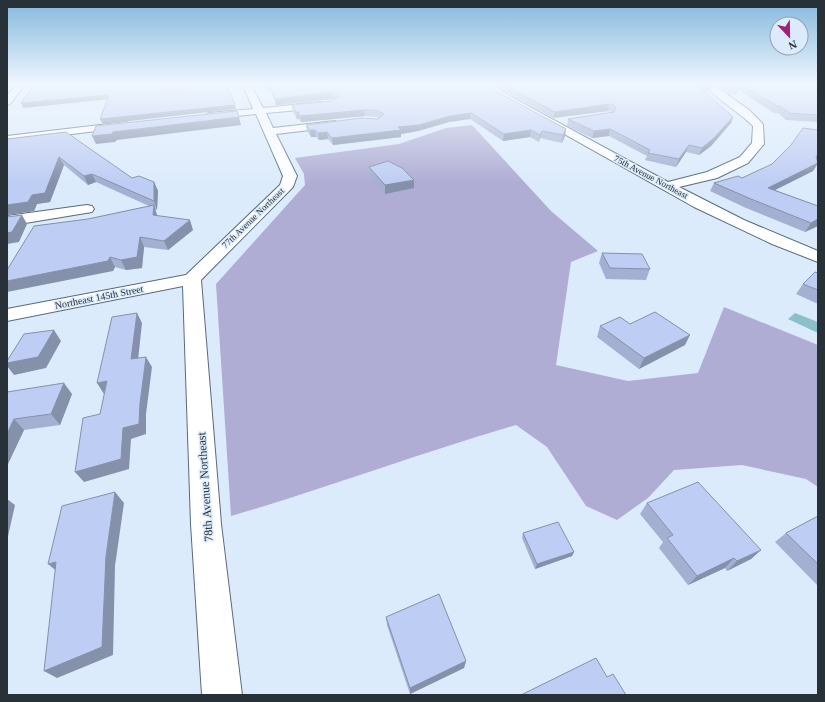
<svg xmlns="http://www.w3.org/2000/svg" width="825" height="702" font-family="Georgia,serif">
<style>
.forest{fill:#afadd4}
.water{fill:#8bbfca}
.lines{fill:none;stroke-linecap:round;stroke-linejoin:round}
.minor-casing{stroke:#596a7d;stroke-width:2}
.minor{fill:#fff;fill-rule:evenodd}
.wall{fill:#a3b0d1}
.shaded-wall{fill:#8590aa}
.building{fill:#becdf3;stroke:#8590aa}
.labels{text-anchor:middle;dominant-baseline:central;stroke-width:3;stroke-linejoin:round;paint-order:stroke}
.far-street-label{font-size:9px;fill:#283038;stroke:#dcebfc}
.street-label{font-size:10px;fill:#283038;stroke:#dcebfc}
.near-street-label{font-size:12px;fill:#283038;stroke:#dcebfc}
</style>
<rect width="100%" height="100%" fill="#dcebfc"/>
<path class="forest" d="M472 125 551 211 598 251 571 262 556 365 628 381 698 373 724 307 818 345V487L806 479 742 465 674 470 648 498 617 520 586 506 547 447 516 425C420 453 327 488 231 516L216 284 305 185 304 174 295 158 399 144 446 128Z"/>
<path class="water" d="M795 313 818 322V333L788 319Z"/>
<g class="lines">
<g class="minor-casing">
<path id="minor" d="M16 85H25L10 104 7 105V96Z
M187 85H219L215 88 172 92 167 89 172 86Z
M243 85H251L263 108 321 102 326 105 321 108 266 113 273 128 335 121 340 124 335 127 276 134 297 176 293 187 201 280 221 524 242 695H202L191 524 183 286 7 321V309L186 275 280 185 283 176 256 114 209 119 204 116 209 113 253 109Z
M487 85H496L501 91 513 98 668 182 707 172 740 157 752 143 753 126C738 111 717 100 705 85H714L749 110 762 123 763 125 764 144 748 163 717 178 679 187 744 220 818 251V262L772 244 694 207 495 95Z
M125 122 129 123 130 125 129 127 7 142V136Z
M87 205 92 206 94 209 92 212 7 226V216Z"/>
</g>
<use href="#minor" class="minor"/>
</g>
<path class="wall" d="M266 85H491L494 90 566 129 565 136 562 143 540 138 539 142 530 137 503 141 470 119 449 122 418 131 401 134V137L333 145 328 139 319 140 316 137H311L307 131 306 125 378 119 379 118 377 117 365 116 301 122 299 119H297L293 112 292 105 332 101 335 100 333 99 276 105 271 91H269Z
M497 85H711L712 87 710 93 705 92 733 117 731 123 711 146 699 155 686 152 676 167 645 160 647 156 609 136 592 138 567 126 568 119 613 112H612L608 111 553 118 502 90Z
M716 85H818V122L786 120 778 113H774L738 90 737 95 729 94Z
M818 130V156L816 158 818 163 813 171 775 190 818 206V226L805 232 746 208 710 191 714 183 742 178 772 164Z
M7 139 132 178 154 182 158 191 157 210 155 209 157 216 193 230 168 250 144 247 142 268 126 270 115 267 113 271 88 219 149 206 96 182 88 185 64 165 50 202 37 204 34 211 7 215Z
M369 167 414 188 385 194 370 176Z
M602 253 650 269 646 280 606 279 599 263Z
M818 273V304L796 294 803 284Z
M630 324 685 345 639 369 597 337 600 326Z
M7 392 72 394 60 425 24 430 7 466Z
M647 503 761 550 751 559 727 571 725 568 688 585 659 548 663 542 640 514Z
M818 516V586L775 542 786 533Z
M523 533 574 552 572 556 535 569 522 538Z
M386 617 466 661 464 668 410 694 387 625Z"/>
<path class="shaded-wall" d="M157 85H172L165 86 159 89Z
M268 85H270L271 91H269Z
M332 92 333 99 276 105 275 99Z
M109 95 111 99 23 108 21 103Z
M609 104 608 111 553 118 555 112Z
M235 105 236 109 103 124 100 119Z
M364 110 365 116 301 122 300 116Z
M296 112H298L299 119H297Z
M471 113 470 119 449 122 418 131 401 134V137L333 145 332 138 450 116Z
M239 117 241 125 117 140 115 142 96 144 92 136 113 132Z
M733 117 731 123 711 146 699 155 702 148Z
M566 129 565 136 562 143 563 135Z
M610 129 609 136 592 138 594 131Z
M310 130H315L316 137H311Z
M531 130 530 137 503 141 504 134Z
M542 131 540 138 539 142 540 135Z
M327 132 328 139 319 140 318 133Z
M689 145 686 152 676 167 679 159Z
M59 157 64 165 50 202 37 204 34 211 7 215V205L32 195Z
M818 163 813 171 763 196 768 188Z
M92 174 96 182 88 185 84 176Z
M414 180V188L385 194V185Z
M154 182 158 191 157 210 154 201Z
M154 205 157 215V225L153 215Z
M22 215 27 224 19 242 7 244V233Z
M818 219V226L805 232 811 223Z
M190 220 193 230 168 250 164 241Z
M140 237 144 247 142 268 126 270 121 260Z
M110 257 115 267 113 271 7 292V281Z
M137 313 142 323 137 370 131 359Z
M54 330 61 341 46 368 14 375 7 366V363Z
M690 335 685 345 639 369 644 358Z
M146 357 152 367 146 414V434L131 439 129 469 84 482 75 472 123 428 140 403Z
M107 381 104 394 97 383Z
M64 383 72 394 60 425 51 414Z
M14 419 24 430 7 466V434Z
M115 492 124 503 115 566 113 655 57 678 44 671 106 556Z
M7 499 15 505 7 541Z
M761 550 751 559 727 571 737 561Z
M574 552 572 556 535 569 537 564Z
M734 558 725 568 688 585 697 576Z
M56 562 59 573 48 564Z
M466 661 464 668 410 694V688Z"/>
<path class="building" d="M34 85H157L163 90 214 85H227L235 105 100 119 109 95 21 103Z
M268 85H491L494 90 566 129 563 135 542 131 540 135 531 130 504 134 471 113 450 116 419 125 398 127 401 130 332 138 327 132 318 133 315 130H310L306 125 361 118 378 119 384 114 376 110H364L300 116 298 112H296L292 105 332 101 339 96 332 92 275 99 270 85Z
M504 85H711L712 87 697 85 733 117 714 138 702 148 689 145 679 159 648 153 650 150 610 129 594 131 568 119 614 112 616 108 614 105 609 104 555 112Z
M727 85H740L739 89 732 88Z
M742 85H818V115L789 113 781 106H777Z
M237 111 239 117 113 132 112 134 92 136 96 126Z
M803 128 818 130V154L816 157 818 163 768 188 818 206V219L811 223 751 199 714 183 738 176 742 178 772 164 791 145Z
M66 132 132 178 139 176 154 182V201L92 174 84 176 59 157 45 193 32 195 28 202 7 205V139Z
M388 161 402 168 414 180 385 185 369 167Z
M154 205 153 215 190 220 164 241 140 237 137 257 121 260 110 257 108 261 7 281V270L34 226 88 219Z
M22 215 12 232 7 233V217Z
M602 253 642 254 650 269 610 268Z
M815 272 818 273V290L803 284Z
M655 312 690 335 644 358 600 326 620 317 630 324Z
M137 313 131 359 146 357 140 403 139 424 123 428 121 459 75 472 83 418 100 414 107 381 97 383 112 317Z
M54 330 38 357 7 363V361L24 334Z
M64 383 51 414 14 419 7 434V392Z
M698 482 761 550 737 561 734 558 697 576 667 538 673 535 647 503Z
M115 492 106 556 102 647 44 671 56 562 48 564 62 506Z
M818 516V564L786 533Z
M558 522 574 552 537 564 523 533Z
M439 594 466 661 410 688 386 617Z
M596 658 607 677 613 674 626 695H521Z"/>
<linearGradient id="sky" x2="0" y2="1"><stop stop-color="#83b8dc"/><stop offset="0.46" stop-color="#eff6fe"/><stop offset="1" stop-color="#eff6fe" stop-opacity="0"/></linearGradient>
<rect width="825" height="183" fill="url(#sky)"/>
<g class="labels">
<g class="far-street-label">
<text transform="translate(651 177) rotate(28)">75th Avenue Northeast</text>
<text transform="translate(253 218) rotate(-44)">77th Avenue Northeast</text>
</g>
<g class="street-label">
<text transform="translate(99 297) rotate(-11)">Northeast 145th Street</text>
</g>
<g class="near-street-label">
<text transform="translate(205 487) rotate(-94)">78th Avenue Northeast</text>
</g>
</g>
<rect width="825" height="702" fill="none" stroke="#283038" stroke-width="16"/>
<g transform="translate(789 36) rotate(158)"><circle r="19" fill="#dcebfc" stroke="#94a0ae"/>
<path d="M0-3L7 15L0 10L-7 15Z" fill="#9d2177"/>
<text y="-6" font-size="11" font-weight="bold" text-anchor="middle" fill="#283038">N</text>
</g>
</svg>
